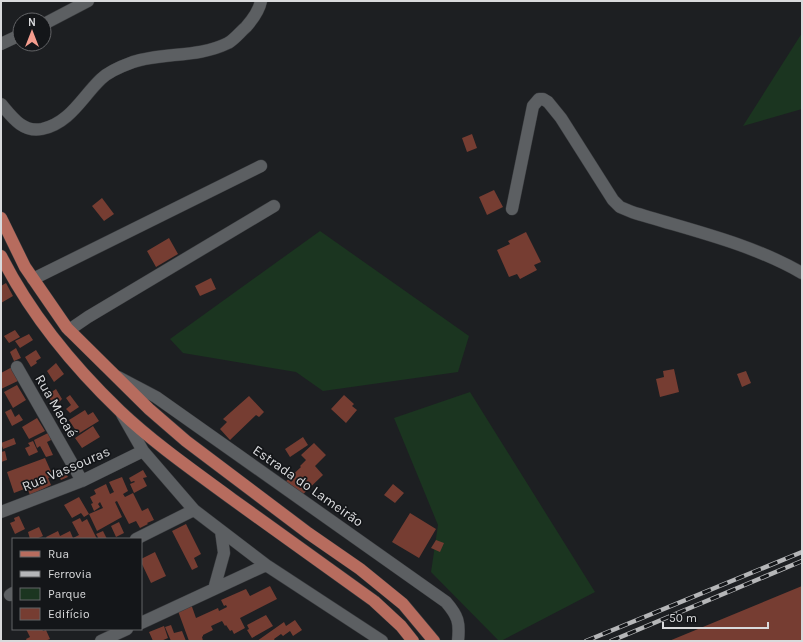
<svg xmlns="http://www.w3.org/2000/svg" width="803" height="642" font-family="Karla,sans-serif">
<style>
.green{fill:#1b3520}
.building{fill:#763d32}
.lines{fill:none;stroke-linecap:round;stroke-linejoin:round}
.minor-casing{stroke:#393b3e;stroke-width:13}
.major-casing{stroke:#393b3e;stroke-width:13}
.minor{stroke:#5c5f62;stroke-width:12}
.major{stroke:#b76c5e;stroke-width:12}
.rail-casing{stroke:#b5b6b8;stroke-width:4.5}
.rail{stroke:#141619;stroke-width:3;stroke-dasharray:9;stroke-linecap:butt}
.labels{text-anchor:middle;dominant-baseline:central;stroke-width:3.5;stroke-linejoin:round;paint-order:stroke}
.street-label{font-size:14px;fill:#d9dadc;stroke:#141619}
</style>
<rect width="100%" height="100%" fill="#1d1f22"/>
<path class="green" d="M802 33V109L743 126Z
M320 231 469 336 458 372 323 391 296 372 183 353 170 339Z
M470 392 595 592 501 641H499L431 572 438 525 394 418Z"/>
<path class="building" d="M472 134 477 148 467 152 462 138Z
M494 190 503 207 487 215 479 197Z
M102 198 114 214 104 221 92 206Z
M526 232 541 262 534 265 537 270 520 279 517 274 509 277 497 250 510 244 508 241Z
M169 238 178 254 156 267 147 251Z
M211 278 216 289 200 296 195 286Z
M6 283 13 296 1 303V286Z
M15 330 20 337 9 343 4 336Z
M29 334 33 340 20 348 15 341Z
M16 348 21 358 14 361 10 352Z
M36 350 41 358 36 361 37 363 31 367 25 357Z
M56 363 64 374 54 382 47 371Z
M16 365 22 379 1 389V373Z
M674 369 679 392 660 397 656 379 664 377 663 371Z
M746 371 751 383 742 387 737 374Z
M43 374 46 380 39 384 36 379Z
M17 385 26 400 13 408 4 392Z
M56 389 62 399 55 406 47 395Z
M70 395 79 407 70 413 66 409 71 405 66 398Z
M344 395 354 404 352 406 357 410 346 423 331 409Z
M249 396 264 412 259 417 256 415 230 440 220 429 227 422 223 419Z
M11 409 15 417 19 414 23 420 12 426 5 412Z
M85 410 88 415 93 412 99 421 78 434 69 420Z
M37 418 45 431 29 439 22 427Z
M93 426 100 437 82 448 75 438Z
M48 433 51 440 47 442 53 455 46 457 40 446 37 448 34 440Z
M303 437 308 445 290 457 285 449Z
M14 438 16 444 3 449 1 443Z
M33 441 38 452 29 456 25 448 30 446 28 443Z
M314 443 326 455 315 466 323 475 296 501 281 486 301 467 300 466 306 460 301 455Z
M5 451 7 460 1 462V452Z
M45 458 53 476 48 478 51 485 30 495 27 488 14 493 7 472Z
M143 470 147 477 143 478 147 486 134 493 130 484 135 482 134 481 131 482 129 478Z
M65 472 68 477 61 480 58 475Z
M122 477 128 491 123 494 125 497 133 493 142 511 148 508 154 520 147 523 148 524 140 528 136 521 129 524 117 501 115 502 122 517 97 531 89 514 103 508 100 502 98 504 100 507 94 511 91 504 93 503 90 497 96 494 94 490 106 484 110 494 114 492 109 482Z
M393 484 404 493 395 503 384 495Z
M79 497 89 514 84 517 81 513 72 518 64 505Z
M410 513 436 529 419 558 392 542Z
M19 516 25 529 15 534 10 523 15 521 14 518Z
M80 518 82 522 87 519 97 539H47L46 537 58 531 60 536 70 531 73 538 79 535 72 522Z
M119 522 124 533 116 537 111 526Z
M186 524 201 554 194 558 198 567 192 570 172 531Z
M39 527 43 536 36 539H30L28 532Z
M103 531 107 539H99L96 534Z
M436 540 444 543 440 552 431 548Z
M155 552 166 576 151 583 141 562V559Z
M270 586 277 599 240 618 245 628 234 634 232 630 230 631 226 625 225 626 222 621 211 626 213 630 203 635V636L202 637 203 641H189L178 611 191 604 196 618 218 608 219 611 227 607 226 605 224 606 221 600 246 589 250 596Z
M802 586V641H669Z
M266 615 273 626 252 638 247 630 249 629 247 625Z
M295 620 302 630 293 636 290 631 283 636 281 634 274 639 275 641H257L284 622 286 626Z
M171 625 174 633 182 631 186 641H171L165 627Z
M164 626 168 638 161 641H153L149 632Z
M26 629H42L43 631 46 630 50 639 45 641H27L26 639 30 637Z"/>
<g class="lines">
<g class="minor-casing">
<path id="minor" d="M44 24 88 1
M1 44 20 35
M1 104C12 117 23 133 42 129 70 123 82 97 101 79 109 71 122 66 133 62 163 52 198 58 228 43 235 39 240 32 246 27 253 19 259 11 261 1
M512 209 533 106 539 99H543L548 102 561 118 613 200 620 207 632 212C689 230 750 243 802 273
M33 279 261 166
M69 330 88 317 274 206
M17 367 82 481
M118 377 156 397 446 602C458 616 460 622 458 641
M122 414 143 451 194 510 266 565 382 641
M1 512 82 481 143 451
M136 539 194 510
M214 589 224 553 221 531
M10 595 13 593
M141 623 266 565
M101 641 127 629"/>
</g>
<g class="major-casing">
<path id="major" d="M1 218 25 267 67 328 149 409 186 441 308 533 360 569 403 604 434 641
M1 256C30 313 74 367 120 411 155 444 194 471 232 499 280 533 327 567 374 601L401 626 413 641"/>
</g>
<use href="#minor" class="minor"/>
<use href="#major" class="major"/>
<g class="rail-casing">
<path id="rail" d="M586 641 802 552
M611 641 802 561"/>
</g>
<use href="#rail" class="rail"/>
</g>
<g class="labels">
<g class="street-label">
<text transform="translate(56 406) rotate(60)">Rua Macaé</text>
<text transform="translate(66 469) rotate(-23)">Rua Vassouras</text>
<text transform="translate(308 486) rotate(35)">Estrada do Lameirão</text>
</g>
</g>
<rect width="803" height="642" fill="none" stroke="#d9dadc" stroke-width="4"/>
<rect x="12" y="538" width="130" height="92" fill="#141619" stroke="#636467"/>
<rect x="20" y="551" width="20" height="6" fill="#b76c5e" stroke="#636467"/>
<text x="48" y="558" font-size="12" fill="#d9dadc">Rua</text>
<rect x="20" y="571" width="20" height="6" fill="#b5b6b8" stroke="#636467"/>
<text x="48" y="578" font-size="12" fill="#d9dadc">Ferrovia</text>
<rect x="20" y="588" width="20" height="12" fill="#1b3520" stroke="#636467"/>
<text x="48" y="598" font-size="12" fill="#d9dadc">Parque</text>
<rect x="20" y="608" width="20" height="12" fill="#763d32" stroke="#636467"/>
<text x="48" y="618" font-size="12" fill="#d9dadc">Edifício</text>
<g transform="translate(32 32)"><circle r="19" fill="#141619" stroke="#636467"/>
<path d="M0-3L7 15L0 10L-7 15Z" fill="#f59d8e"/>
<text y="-6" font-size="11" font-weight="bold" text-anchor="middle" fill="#d9dadc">N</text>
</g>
<path d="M663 622v6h105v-6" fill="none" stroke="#d9dadc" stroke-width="2"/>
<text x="669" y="622" font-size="12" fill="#d9dadc" stroke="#141619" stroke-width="3" paint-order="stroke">50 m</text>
</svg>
